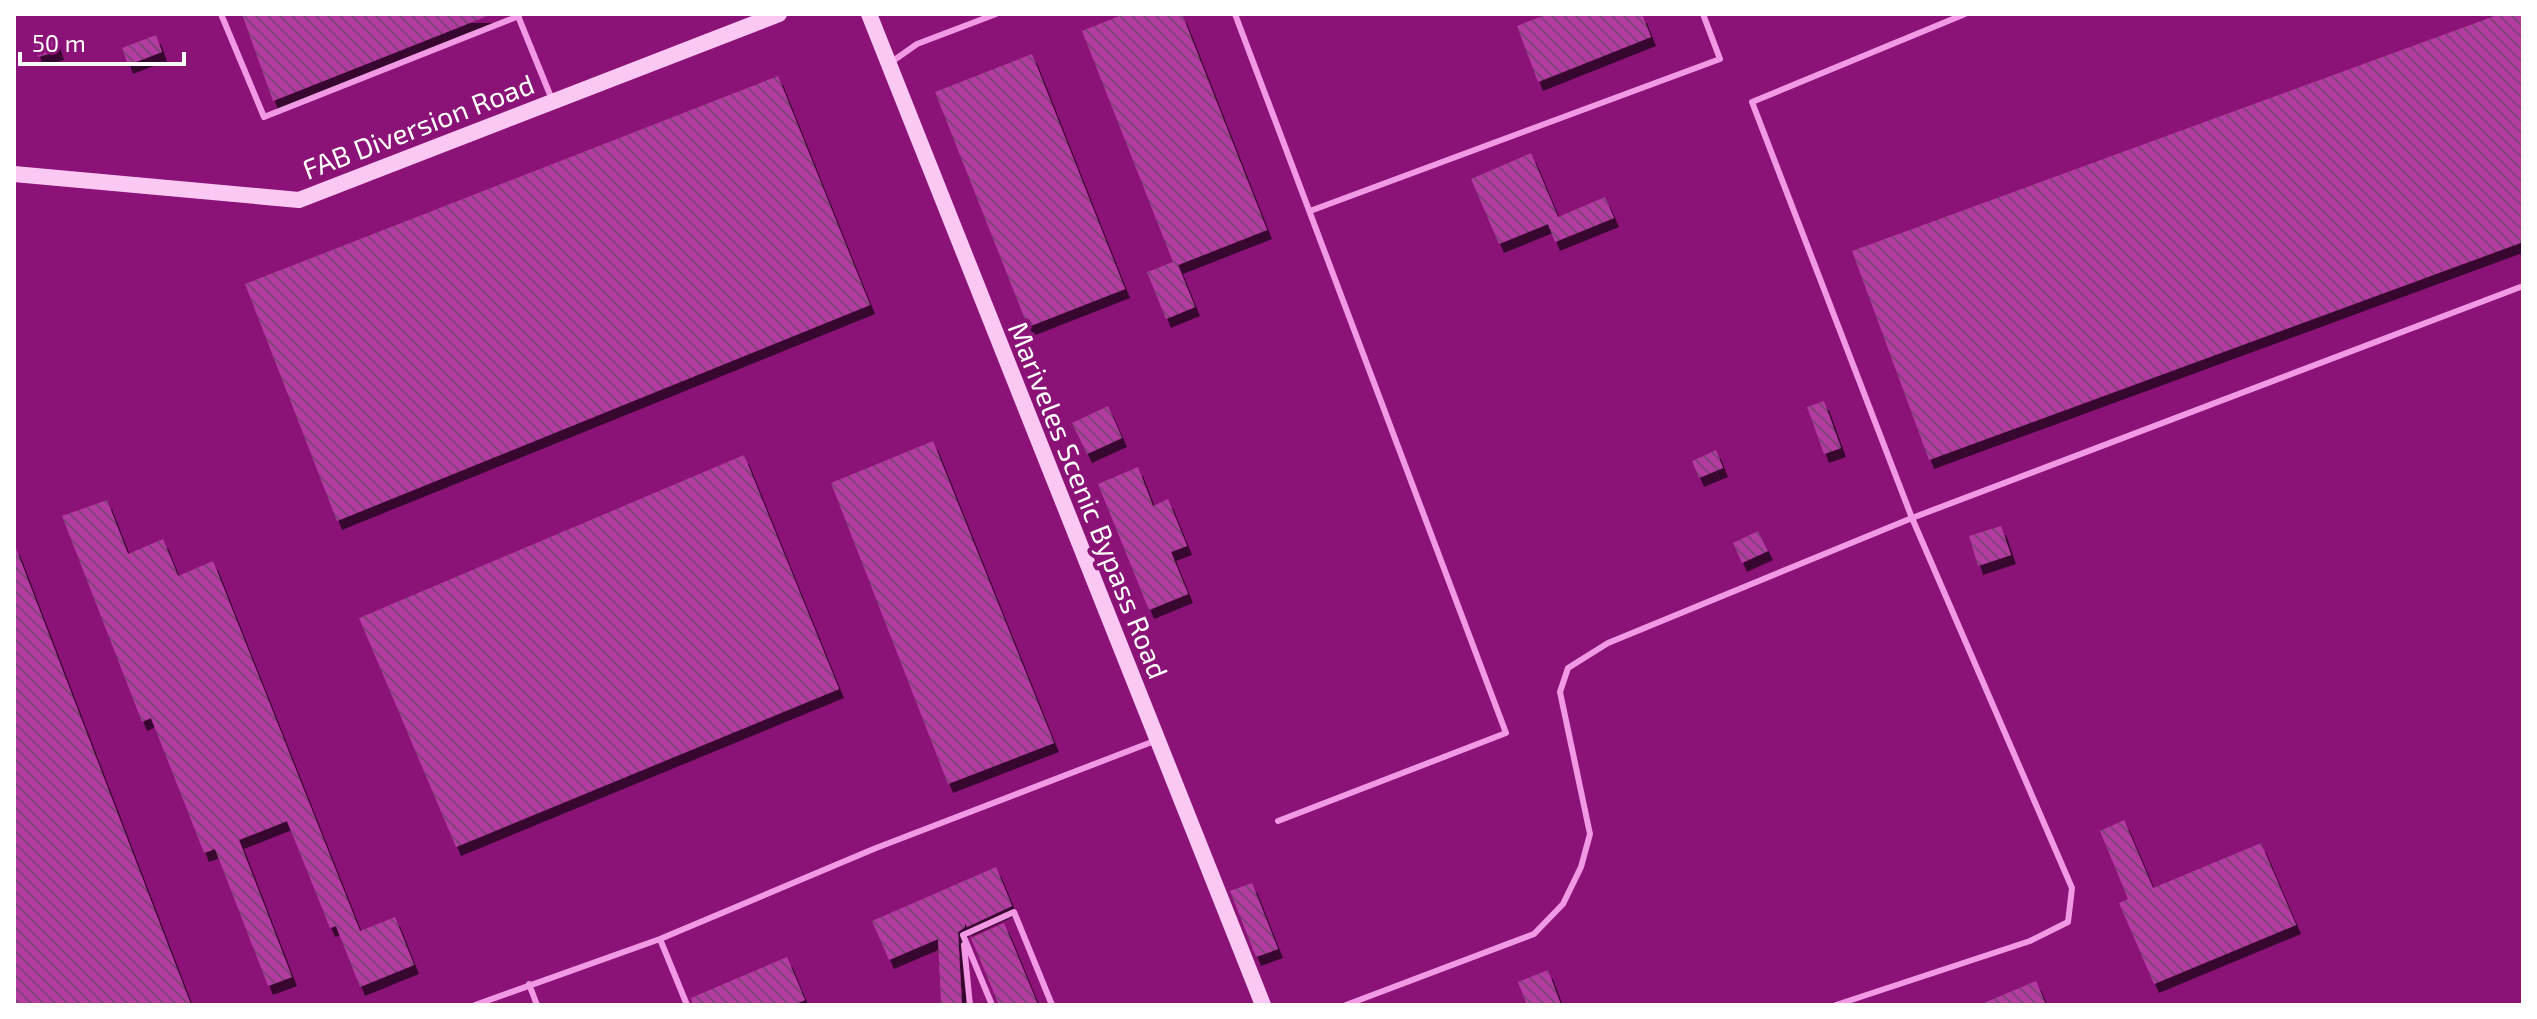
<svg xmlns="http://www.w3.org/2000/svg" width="2537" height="1019" font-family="'Exo 2',sans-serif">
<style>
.building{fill:url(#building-back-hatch);filter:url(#shadow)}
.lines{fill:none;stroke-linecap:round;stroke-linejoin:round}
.lane{stroke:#f199e4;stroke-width:6}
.secondary{stroke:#fbc8f3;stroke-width:16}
.labels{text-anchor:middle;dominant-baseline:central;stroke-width:8;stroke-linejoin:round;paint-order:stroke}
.street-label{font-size:28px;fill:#fff;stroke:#8b1277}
</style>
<defs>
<pattern id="building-back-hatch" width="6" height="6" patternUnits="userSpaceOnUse" patternTransform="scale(2)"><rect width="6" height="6" fill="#b43ba2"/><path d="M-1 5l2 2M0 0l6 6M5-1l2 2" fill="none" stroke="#804477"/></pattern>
<filter id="shadow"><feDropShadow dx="5" dy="9" stdDeviation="0" flood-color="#0009"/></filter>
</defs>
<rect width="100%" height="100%" fill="#8b1277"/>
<path class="building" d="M242 14H490V15L273 101Z
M1124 14H1182L1267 230 1178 265 1195 307 1166 319 1147 272 1173 262 1082 31Z
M1548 14H1642L1651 37 1538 82 1517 26Z
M2500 14H2523V242L1929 460 1852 251Z
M53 32 59 51 38 57 32 38Z
M156 35 162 52 128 65 122 48Z
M1032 54 1125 289 1028 327 935 92Z
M778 76 870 305 337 521 245 284Z
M1531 153 1558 217 1605 197 1614 218 1555 242 1548 224 1499 244 1471 179Z
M1824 401 1841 448 1824 454 1807 407Z
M1108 406 1122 438 1087 454 1072 423Z
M933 441 1054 743 948 784 831 483Z
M1716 450 1723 468 1699 478 1692 461Z
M744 455 839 689 456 847 359 618Z
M1138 467 1153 506 1168 499 1187 546 1171 552 1188 594 1149 610 1098 484Z
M107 500 128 554 163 539 178 576 213 561 360 931 395 917 414 965 360 987 336 926 330 928 287 821 239 840 292 977 268 986 215 849 204 853 151 718 142 722 62 516Z
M2001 526 2011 555 1978 566 1969 536Z
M1758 531 1768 551 1742 563 1733 543Z
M14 546H15L191 1005H14Z
M2124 820 2153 888 2261 843 2296 925 2154 984 2119 903 2128 899 2100 831Z
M996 867 1012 906 967 927 965 923V927L958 932 962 1005H941L938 939 889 960 872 921Z
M1252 883 1278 949 1256 957 1230 891Z
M1004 923 1038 1005H999L971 938Z
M787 957 805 1000 793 1005H693L691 998Z
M1548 970 1561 1005H1527L1518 982Z
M2036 981 2046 1005H1979Z"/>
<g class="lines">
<path class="lane" d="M221 14 264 117 519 16
M1235 14 1506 733 1278 821
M518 16 553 102
M890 63 917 44 996 14
M1310 211 1720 59 1703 14
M660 939 687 1005
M964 945 970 1005
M529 984 537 1005
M475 1005 660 939 876 848 1157 740
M992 1005 963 935 1014 912 1052 1005
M1346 1005 1534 934 1563 904 1581 867 1590 834 1560 692 1568 668 1608 643 1912 518 1752 102 1965 14
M1836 1005 2030 941 2068 922 2072 888 1912 518 2523 286"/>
<path class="secondary" d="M869 14 1263 1005
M14 174 299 200 779 14"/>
</g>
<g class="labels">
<g class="street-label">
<text transform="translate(418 126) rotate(-21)">FAB Diversion Road</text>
<text transform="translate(1089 500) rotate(68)">Mariveles Scenic Bypass Road</text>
</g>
</g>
<rect width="2537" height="1019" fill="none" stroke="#ffffff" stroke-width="32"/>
<path d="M20 52v12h164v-12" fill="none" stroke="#ffffff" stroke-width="4"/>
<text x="32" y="52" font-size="24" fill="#ffffff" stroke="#8b1277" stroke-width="6" paint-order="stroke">50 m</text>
</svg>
